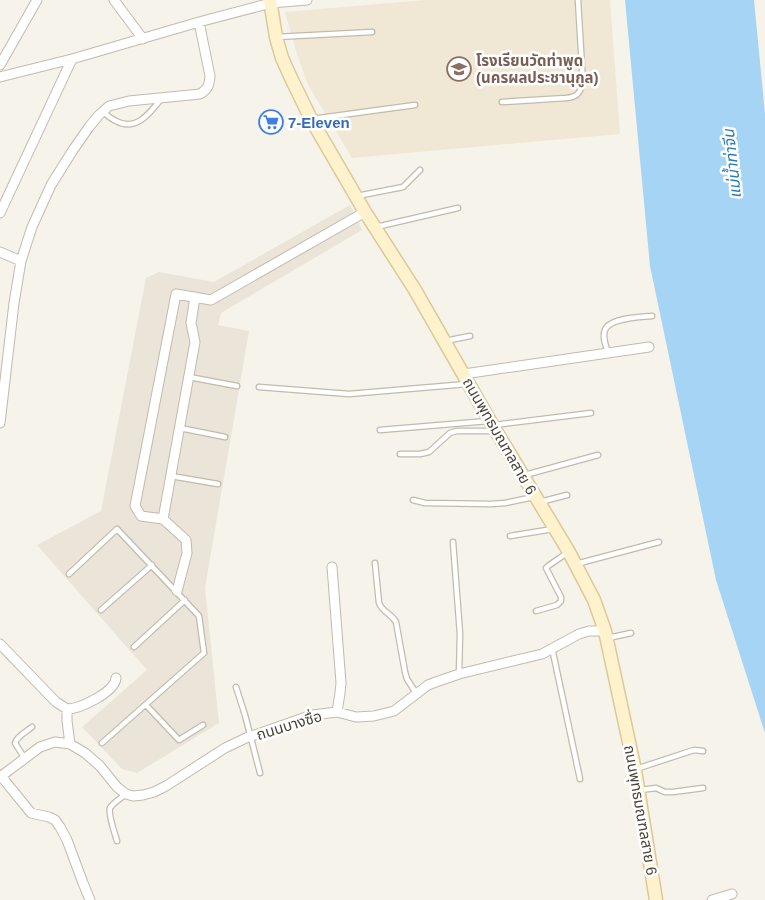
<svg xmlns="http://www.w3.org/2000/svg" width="765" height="900" font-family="Helvetica,'Noto Sans Thai',sans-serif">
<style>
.residential{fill:#eae5d8}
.education{fill:#f0e8d4}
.water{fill:#a5d4f5}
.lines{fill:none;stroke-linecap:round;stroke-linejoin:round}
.lane-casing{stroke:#c2bbac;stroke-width:7}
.street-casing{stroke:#c2bbac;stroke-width:11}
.secondary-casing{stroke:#dbc99a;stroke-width:15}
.lane{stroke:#fff;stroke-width:4.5}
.street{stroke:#fff;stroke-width:9}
.secondary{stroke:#fff2cc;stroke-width:12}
.labels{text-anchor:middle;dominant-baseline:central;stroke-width:5;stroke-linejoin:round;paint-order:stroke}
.education-label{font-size:15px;font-weight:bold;fill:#785e54;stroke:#fff;text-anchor:start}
.shop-label{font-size:15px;font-weight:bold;fill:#366cbe;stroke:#fff;text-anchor:start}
.street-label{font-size:15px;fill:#4b4338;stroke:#fff}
.water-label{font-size:16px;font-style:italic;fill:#287ab5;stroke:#fff}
</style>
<rect width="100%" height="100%" fill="#f6f3eb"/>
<path class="residential" d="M350 205 362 230 221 313 218 325 249 331 205 588 219 723 137 773 122 769 82 727 147 670 37 545 101 511 146 278 159 272 214 282Z"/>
<path class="education" d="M425 0H610L620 134 352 158 308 85 297 54 285 12Z"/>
<path class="water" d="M625 0H754L765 114V733L716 580 650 266Z"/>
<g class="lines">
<g class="lane-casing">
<path id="lane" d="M276 37 372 32
M502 102 566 98C577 97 579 94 583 84L578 0
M103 112C107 115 111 119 116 121 136 132 150 113 161 99
M312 119 415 105
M357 196 403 187 420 170
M376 227 458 208
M445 341 470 336
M608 353C606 346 602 337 605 330 609 318 641 317 652 316
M189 377 237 386
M259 387 349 394 467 384
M494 425 591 413
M180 428 225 437
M380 430 488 421
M400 454H420L429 452 450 433 457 431H493
M525 475 598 455
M171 476 218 484
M413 500 425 503 491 504 505 503 534 497
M540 502 567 495
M510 536 553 529
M453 542 460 634 459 674
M375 563 379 603C383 613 391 613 396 622L405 672 407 679 416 693
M576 564 659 542
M69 574 117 529 199 616 204 653 102 743
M101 610 152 565
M536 611 557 605 561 601V597L546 568 548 566 567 553
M608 638 631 633
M134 647 185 600
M552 648 580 779
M236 687 245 715 260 773
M146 705 179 740 203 725
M25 759 15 743C17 736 26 732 32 727
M636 769 694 750 703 751
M640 790 656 788 665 792H673L703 788
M117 841C115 834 108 815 110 808 113 803 121 798 126 794"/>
</g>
<g class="street-casing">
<path id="street" d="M114 0 143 39
M0 65 37 0
M0 77 72 59 199 22 271 3 307 0
M0 213 72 59
M0 252 21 261
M464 374 649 347
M0 423 14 303 21 261 32 227 51 185 73 150 89 127 99 115 109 106 129 101 200 94C208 89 209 86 210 76L199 22
M163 519 195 342 191 323 195 297
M332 567 341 683 340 693 337 712
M177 591 187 553 186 540 163 519 141 516 135 506 176 294 211 300 365 212
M0 644 56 702 67 709C80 709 115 692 116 678
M67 709V721L70 744
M1 776 31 813 49 817 55 820 60 827 67 840 83 883 90 900
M0 777 40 747 55 742 70 744 85 753 100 766 117 787 126 794 133 796 143 795 154 792 166 786 225 748 246 738 312 715 337 712 356 717 374 716 394 711 428 685 436 682 459 674 542 654 579 634 589 631H605
M712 900 732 894"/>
</g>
<g class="secondary-casing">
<path id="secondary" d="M270 0 276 37 282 58 291 78 311 119 365 212 415 290 490 421 569 552 594 600 605 631 635 770 656 900"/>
</g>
<use href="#lane" class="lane"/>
<use href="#street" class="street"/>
<use href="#secondary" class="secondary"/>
</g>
<defs>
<g id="school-ring" transform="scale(1.25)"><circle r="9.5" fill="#fff" stroke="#8d6e63" stroke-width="1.5"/><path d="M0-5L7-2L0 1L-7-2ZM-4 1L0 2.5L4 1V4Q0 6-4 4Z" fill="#8d6e63"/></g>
<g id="supermarket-ring" transform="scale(1.25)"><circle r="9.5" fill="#fff" stroke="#3f7fe0" stroke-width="1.5"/><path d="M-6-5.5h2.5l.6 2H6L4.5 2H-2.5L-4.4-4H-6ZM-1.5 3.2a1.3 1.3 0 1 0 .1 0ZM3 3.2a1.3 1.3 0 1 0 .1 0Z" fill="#3f7fe0"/></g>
</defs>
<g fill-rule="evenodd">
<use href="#school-ring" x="459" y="69"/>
<use href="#supermarket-ring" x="271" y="122"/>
</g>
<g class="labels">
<g class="education-label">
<text x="476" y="60">โรงเรียนวัดท่าพูด<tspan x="476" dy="17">(นครผลประชานุกูล)</tspan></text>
</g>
<g class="shop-label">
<text x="288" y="122">7-Eleven</text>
</g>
<g class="street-label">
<text transform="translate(500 436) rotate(60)">ถนนพุทธมณฑลสาย 6</text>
<text transform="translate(289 725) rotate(-17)">ถนนบางซื่อ</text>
<text transform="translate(641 810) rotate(80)">ถนนพุทธมณฑลสาย 6</text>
</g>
<g class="water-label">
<text transform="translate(732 164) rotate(-96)">แม่น้ำท่าจีน</text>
</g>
</g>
</svg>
